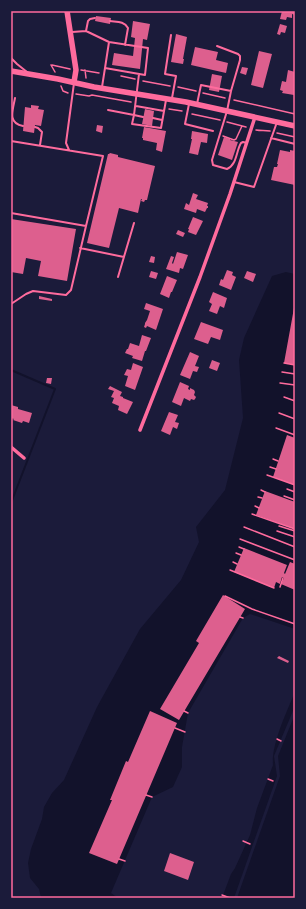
<svg xmlns="http://www.w3.org/2000/svg" width="306" height="909" font-family="'Titillium Web',sans-serif">
<style>
.water{fill:#12122b}
.pier{fill:#1b1b3a}
.lines{fill:none;stroke-linecap:round;stroke-linejoin:round}
.stream{stroke:#12122b;stroke-width:2}
.building{fill:#dd5f8e}
.path{stroke:#ff6b9d;stroke-width:1.5}
.service{stroke:#ff6b9d;stroke-width:2}
.minor{stroke:#ff6b9d;stroke-width:3.5}
.primary{stroke:#ff6b9d;stroke-width:5.5}
.neatline{fill:none;stroke:#ff6b9d;stroke-width:1.5}
</style>
<rect width="100%" height="100%" fill="#1b1b3a"/>
<path class="water" d="M286 272 295 274V629L250 614 243 618 188 713 182 747V767L173 787 152 797 111 893 118 898H41L39 889 30 878 28 863 31 849 42 819 44 807 52 793 64 780 97 707 140 629 181 580 199 542 196 527 225 490 243 418 239 360 244 338 272 276Z
M295 692V898H222L231 874 235 868 250 835 257 808 273 765C271 745 287 711 295 692Z"/>
<path class="pier" d="M295 706V714L278 756 280 776 237 898H234L277 776 274 756Z"/>
<g class="lines">
<path class="stream" d="M11 370 55 389 11 503"/>
</g>
<path class="building" d="M282 11H295V15L292 14V18L287 17 286 20 280 19Z
M96 16 111 18 110 24 95 21Z
M133 21 150 24 147 40 143 39 140 69 112 65 114 53 133 56 135 38 131 37Z
M280 24 287 26 285 33 281 32 280 35 277 34Z
M176 34 187 37 183 59H184L183 64 171 62Z
M195 47 218 52 216 60 228 63 226 73 191 65Z
M259 51 272 54 263 88 251 85Z
M242 67 248 68 246 75 240 73Z
M288 70 295 72 294 95 282 93 283 91 280 90 282 81 286 82Z
M212 74 222 76 219 92 209 90Z
M31 105 39 106 38 109 44 110 41 126 35 125 34 133 23 131 25 107 31 108Z
M145 109 154 111 152 126 142 124Z
M97 125 103 126 102 133 96 131Z
M144 127 166 131 162 152 156 150 157 143 143 140V138H142Z
M192 131 208 134 207 143 201 142 198 155 189 153 192 139H191Z
M224 137 230 139V140L238 142 232 160 218 155Z
M280 150 290 152V150L295 151V185L271 180 274 167H277L278 164H277Z
M110 153 118 155V157L155 166 147 200H145L144 202 141 201 142 199H141L138 213 119 208 109 248 87 243 108 154H109Z
M193 193 198 195 196 199 208 203 207 206H208V208H207L205 212 197 209 196 213 184 209 186 203 189 205Z
M193 217 203 221 196 235 188 232 189 229H188Z
M11 219 76 229 67 281 38 276 41 261 26 258 23 274 11 272Z
M178 230 185 233 183 237 176 234Z
M177 252 188 255 183 269 180 268 179 273 166 269 171 256 174 257 172 263 173 264Z
M151 256 155 257 154 263 149 262Z
M227 270 233 272 232 275 236 277 231 290 219 285 221 279 223 280Z
M151 271 158 273 156 279 149 277Z
M247 271 256 274 253 282 244 278Z
M167 276 177 280 172 292H171L169 298 160 294Z
M213 292 227 298 224 308 220 306 217 314 209 311 212 304 209 302Z
M39 296 52 299V301L39 299Z
M146 303 163 309 156 330 147 326 146 328 144 327 145 324V323L147 320 150 311 144 309Z
M294 308H295V365L284 363Z
M201 322 223 330 220 340 211 337 208 344 194 339Z
M142 335 151 338 146 351H145L142 361 132 358 133 356 125 353 127 349H128L130 343 139 346Z
M190 352 199 356 195 366 199 367 197 372 193 371 190 379 180 375Z
M212 360 220 363 217 371 209 368Z
M133 363 143 367 135 390 125 386 128 376 124 375 127 369 131 370Z
M47 378H52L51 384 46 383Z
M180 382 189 386 188 389 190 390V388L194 390 195 392 194 395 196 397 195 399 194 400 191 399 190 401 184 398 181 406 172 402Z
M110 386 122 392 120 396 123 397V398L133 402 127 414 118 410 119 406 112 403 114 398 111 397 114 391 108 389Z
M11 405 18 407V409L32 413 29 423 23 421 22 423 13 420 14 419 11 418Z
M169 412 178 415 175 422 179 423 177 429 173 427 170 435 161 431Z
M287 435 295 438V485L273 477Z
M265 491 295 502V529L256 515Z
M244 548 287 565 284 573 285 574 290 562 295 564V590L281 584 284 578 282 577 280 584 276 582 274 588 234 572Z
M223 595 245 609 179 720 160 709 199 643 196 641Z
M279 656 289 661 288 663 277 658Z
M150 711 177 723 117 864 89 853 112 800H110L126 761 128 762Z
M170 853 194 862 188 880 164 871Z"/>
<g class="lines">
<path class="path" d="M51 65 55 72
M52 65 70 69
M81 70 99 73
M85 70 86 78
M121 76 135 79
M143 81 170 86
M61 86 63 91 68 93
M178 87 196 91
M203 93 225 98
M76 94 89 96 92 95 131 102
M234 100 295 114
M169 109 182 111
M192 114 220 120
M227 122 246 127
M256 130C261 131 265 130 270 131
M277 133 295 137
M223 136 234 140 236 139 242 126
M284 363 295 365
M282 372 295 374
M280 383 295 385
M284 397 295 401
M279 413 295 419
M276 428 295 435
M273 459 278 461
M270 467 276 469
M267 475 295 485
M287 489 295 492
M261 490 265 492
M284 496 295 500
M258 497 262 498
M255 506 259 508
M252 514 295 529
M279 526 295 531
M244 527 295 547
M277 531 295 537
M240 539 295 560
M239 547 244 549
M236 553 241 555
M233 562 237 564
M230 570 274 588
M280 587 283 578
M225 596 252 609 295 624
M240 617 243 618
M184 711 188 713
M175 728 185 732
M277 739 281 741
M268 779 273 781
M146 795 152 797
M243 841 250 844
M119 859 125 861
M222 895 230 898"/>
<path class="service" d="M110 21C117 22 124 21 128 28L125 45
M86 31 88 21 90 19 95 18
M72 32 86 31 109 42 148 48 145 75 105 68 109 42
M171 35 165 74 176 76 172 98
M217 46 238 54 240 56V60L231 91
M11 58 17 64 27 72
M102 87 105 68
M15 98C13 110 7 123 23 126
M189 104 185 124 213 131
M197 104 201 85 231 91 227 111 212 160 213 165 227 169C237 165 236 151 241 143L243 142 247 143
M136 106 164 111
M108 110 134 115 139 74
M143 117 134 115 132 124 161 128 166 100
M153 118 162 120
M35 127 38 128 42 132 40 145
M271 138 295 144
M11 141 103 156 86 226 11 213
M69 150 66 143 74 83
M234 182 254 187 277 122
M80 248 124 257
M118 277 134 223
M11 304 26 294 33 291 66 295 71 290 86 226"/>
<path class="minor" d="M140 430 200 277 230 194 255 117
M11 447 24 458"/>
<path class="primary" d="M67 11 76 70 74 82
M11 71 58 79 94 87 186 102 295 126"/>
</g>
<rect width="306" height="909" fill="none" stroke="#1b1b3a" stroke-width="24"/>
<rect x="12" y="12" width="282" height="885" class="neatline"/>
</svg>
